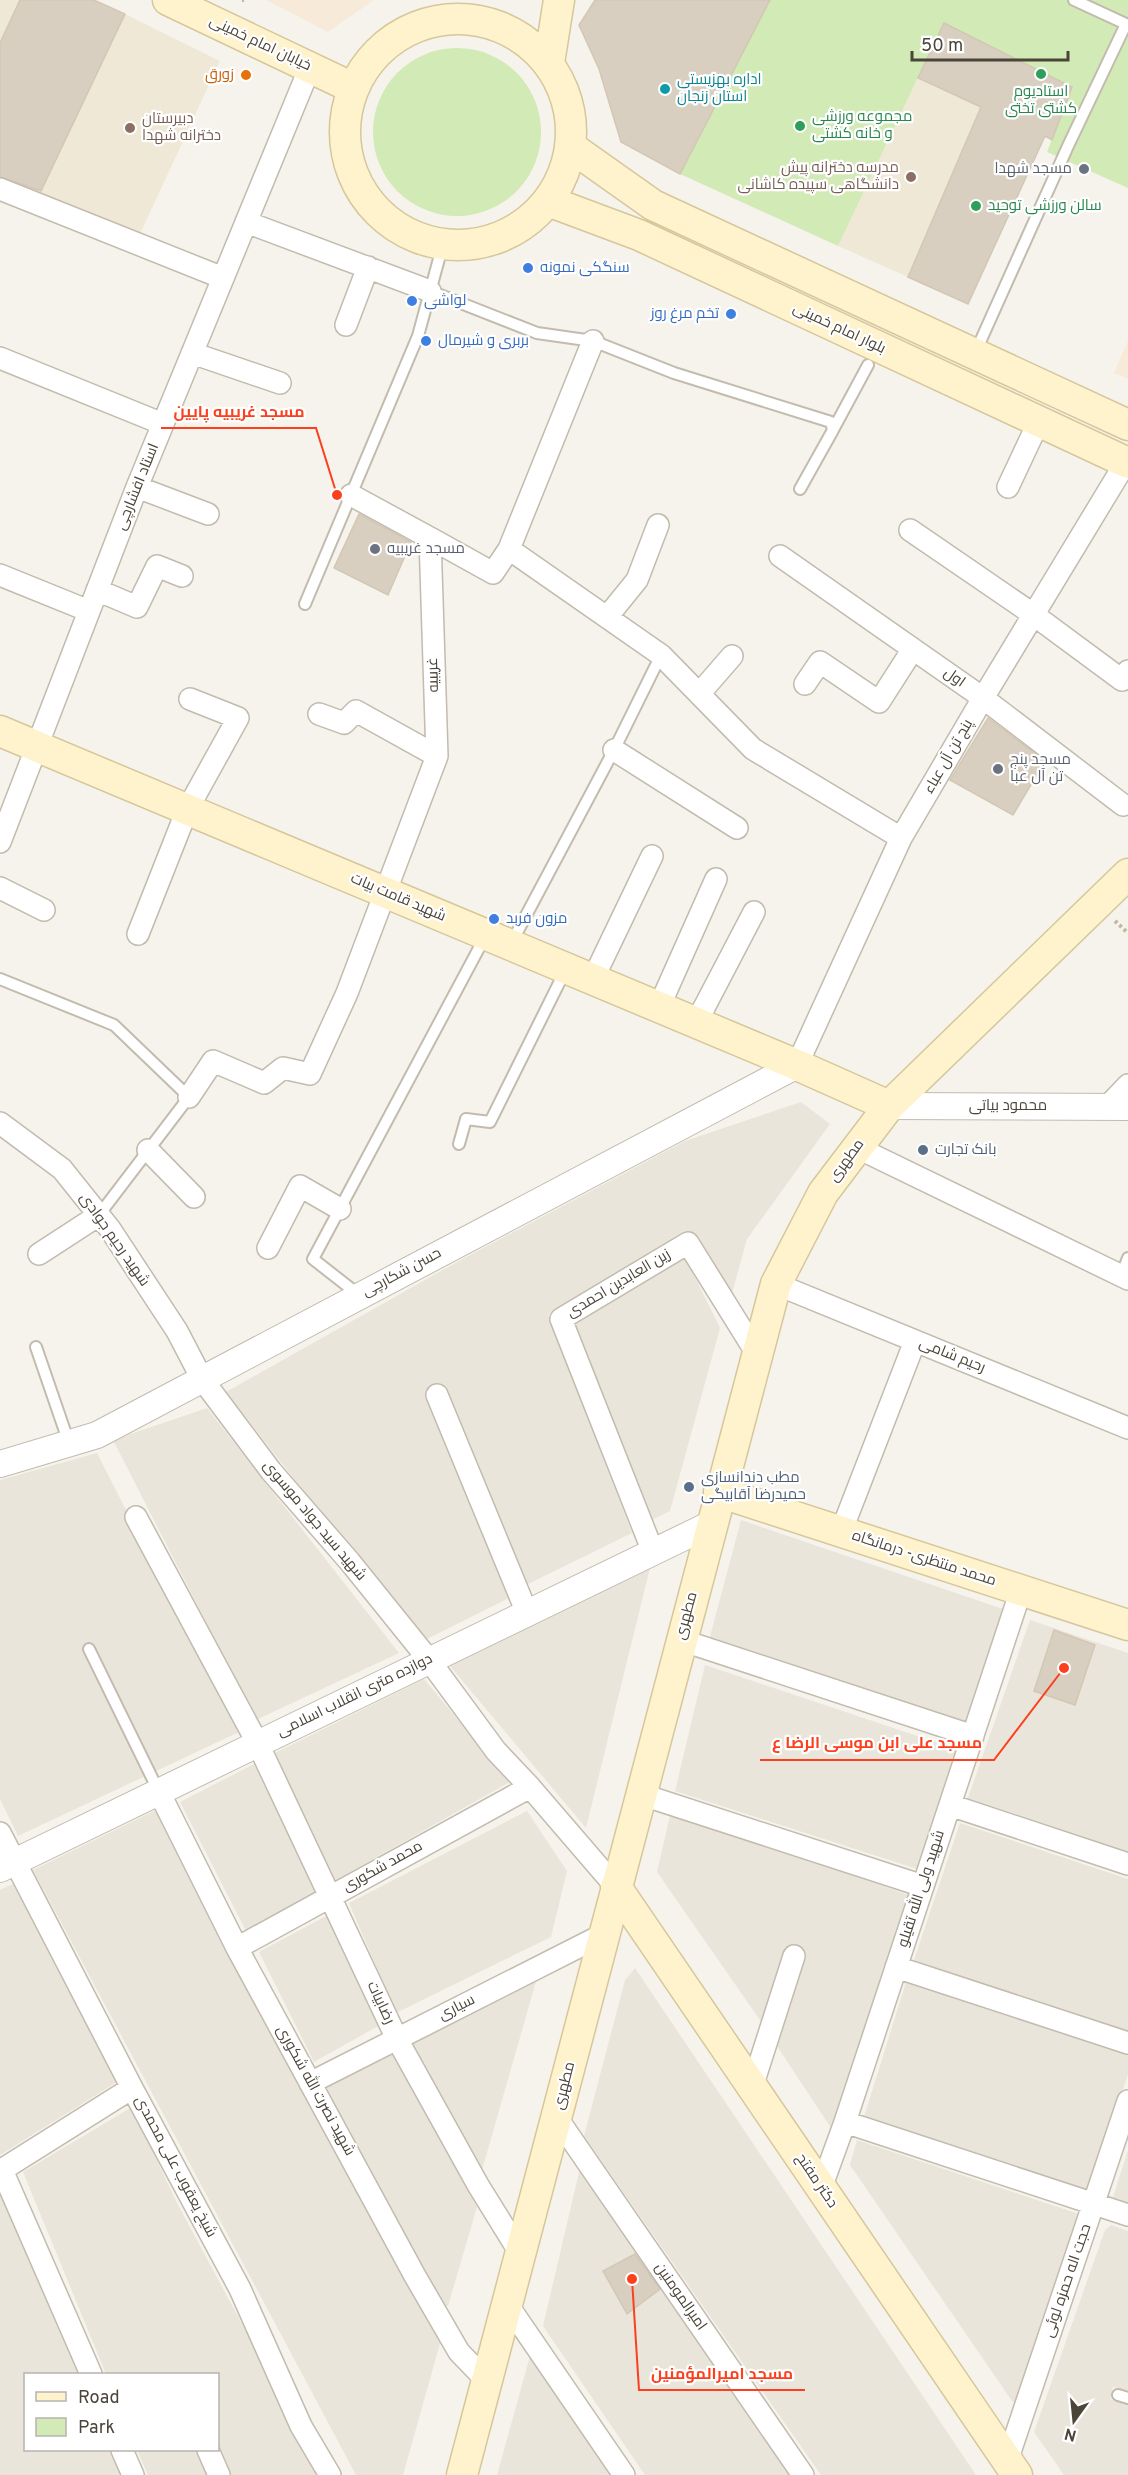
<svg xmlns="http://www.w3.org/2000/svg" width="1128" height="2475" font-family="Overpass,Cairo,sans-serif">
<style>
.residential{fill:#eae5da}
.commercial{fill:#f7ead8}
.education{fill:#efe8d6}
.green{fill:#d2eab5}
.building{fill:#d8cfc1;stroke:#d3c7b4;stroke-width:1.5}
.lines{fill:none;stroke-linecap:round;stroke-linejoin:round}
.service-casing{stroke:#c2bbae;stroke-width:14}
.minor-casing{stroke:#c2bbae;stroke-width:24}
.tertiary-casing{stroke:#c2bbae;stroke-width:28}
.secondary-casing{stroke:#d6c79b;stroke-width:33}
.path{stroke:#c4b79f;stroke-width:4;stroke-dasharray:3 3;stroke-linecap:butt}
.service{stroke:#fff;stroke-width:10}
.minor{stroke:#fff;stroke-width:21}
.tertiary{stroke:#fff;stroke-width:26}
.secondary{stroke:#fff3cd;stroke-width:30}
.leisure-dot{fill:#2e9e5b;stroke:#fff;stroke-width:2}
.food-dot{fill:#e8710a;stroke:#fff;stroke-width:2}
.culture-dot{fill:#0f9aa8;stroke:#fff;stroke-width:2}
.education-dot{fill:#8d6e63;stroke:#fff;stroke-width:2}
.worship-dot{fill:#6b7280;stroke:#fff;stroke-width:2}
.shop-dot{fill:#3f7fe0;stroke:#fff;stroke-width:2}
.service-dot{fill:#5c6f8a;stroke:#fff;stroke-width:2}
.labels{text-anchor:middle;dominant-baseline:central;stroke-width:4.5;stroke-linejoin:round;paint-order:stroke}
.street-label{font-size:15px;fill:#4b4439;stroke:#fff}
.food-label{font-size:15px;fill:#c56008;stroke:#fff;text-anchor:end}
.culture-label{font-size:15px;fill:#0d838f;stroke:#fff;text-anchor:start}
.leisure-label{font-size:15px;fill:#27864d;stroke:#fff;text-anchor:start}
.education-label{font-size:15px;fill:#785e54;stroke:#fff;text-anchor:start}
.worship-label{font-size:15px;fill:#5b616d;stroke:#fff;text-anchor:start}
.shop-label{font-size:15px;fill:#366cbe;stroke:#fff;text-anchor:start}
.service-label{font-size:15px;fill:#4e5e75;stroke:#fff;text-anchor:start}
.leader{fill:none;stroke:#fc3f1d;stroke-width:2}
.callout-dot{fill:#fc3f1d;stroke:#fff;stroke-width:2}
.callout-label{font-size:16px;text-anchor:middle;font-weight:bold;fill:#fc3f1d;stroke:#fff;stroke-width:4.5;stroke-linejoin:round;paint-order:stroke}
</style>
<rect width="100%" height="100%" fill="#f6f3ec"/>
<path class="residential" d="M801 1102 830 1124 747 1239 731 1297 684 1231 548 1315 632 1533 522 1587 442 1384 426 1390 511 1597 425 1640 338 1535 226 1392 457 1262 685 1141Z
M685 1257 720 1328 670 1511 650 1521 575 1324Z
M207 1408 399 1653 256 1720 113 1440Z
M97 1453 239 1732 18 1836 0 1799V1480Z
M741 1520 1006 1610 967 1730 708 1644Z
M643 1566 650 1568 586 1828 449 1665Z
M1030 1620 1128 1653V1851L968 1798Z
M705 1665 956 1749 917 1869 675 1791Z
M424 1679 510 1782 334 1881 275 1753Z
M254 1764 316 1892 246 1931 180 1802Z
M158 1809 441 2340 403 2475H356L33 1870Z
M527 1811 567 1871 551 1937 396 2013 349 1903Z
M671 1811 911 1896 831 2128 775 2043 803 1952 785 1947 762 2023 657 1872Z
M960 1823 1128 1879V2033L914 1960Z
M13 1884 117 2082 0 2155V1890Z
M328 1915 380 2025 314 2062 259 1952Z
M635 1968 976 2475H821L584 2136 625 1980Z
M537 1978 482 2170 410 2039Z
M906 1982 1128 2051V2074L1090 2191 864 2117Z
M391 2050 477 2207 448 2306 438 2304 323 2087Z
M132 2107 176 2201 323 2475H148L137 2450H218V2374H106L23 2172Z
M857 2140 1082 2215 1017 2404 1012 2401 850 2165Z
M1128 2150V2202L1113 2197Z
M580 2168 638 2252 603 2271 626 2314 662 2287 790 2475H645L543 2326Z
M0 2189 80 2374H26V2450H110L120 2475H0Z
M1111 2225 1128 2231V2392L1113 2387 1110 2399 1128 2405V2475H1064L1034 2432 1105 2230Z
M530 2356 612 2475H497Z"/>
<path class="commercial" d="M266 0H374L328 32Z
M1128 341V379L1114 373Z"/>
<path class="education" d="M0 0H20L0 43Z
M125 14 220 61 140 234 40 194Z
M918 78 981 107 908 277 838 246Z"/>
<path class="green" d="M770 0H1128V188L1047 152 1072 87 1041 74 944 23 838 246 680 174Z
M373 132a84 84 0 1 1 168 0a84 84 0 1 1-168 0Z"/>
<path class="building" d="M20 0H94L125 14 41 191 0 177V43Z
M595 0H770L680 174 621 142 599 69 579 25Z
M944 23 1072 87 1052 140 1045 136 968 304 908 277 981 107 918 78Z
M359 514 411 542 388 595 334 568Z
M988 718 1045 761 1013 815 950 780Z
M1054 1630 1095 1645 1075 1705 1034 1691Z
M635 2254 660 2289 627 2314 603 2271Z"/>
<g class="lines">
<g class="service-casing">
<path id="service" d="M430 291 537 333 593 341 674 373 831 422 833 430 800 489
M976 351 1068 146 1126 24 1074 0
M833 430 868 365
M305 604 418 336 443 244
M512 942 614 750 661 655
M0 979 114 1025 189 1097 99 1215
M459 1144 466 1119 490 1122 565 971
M1121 1276 1128 1258
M359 1295 313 1259 486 935
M36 1347 69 1443
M89 1649 159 1792
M1118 2395 1128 2398"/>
</g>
<g class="minor-casing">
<path id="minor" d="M0 189 223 278
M246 222 430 291
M346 325 368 267
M192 353 280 383
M0 358 163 424
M137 487 208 514
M1008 487 1039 421
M910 530 1034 615 1122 680 1128 671
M430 538 493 573 509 549 593 341
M509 549 661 655 753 749 901 838
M780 556 983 698 1123 805
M0 575 89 611
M97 590 137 607 157 566 182 576
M607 617 637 580 658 525
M805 684 820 662 879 702 913 649
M699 694 732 656
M319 714 344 723 356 711 437 756
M614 750 737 828
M0 842 137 487 310 67
M0 888 44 910
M138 934 187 810 238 718 190 699
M593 979 652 856
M659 1007 716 879
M696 1023 754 912
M797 1065 901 838 983 698 1126 462
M189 1097 213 1061 264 1083 283 1068 310 1074 347 993 437 756 430 538 351 495
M1108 1106 1128 1085
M0 1123 62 1169 110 1229 177 1331 202 1379 271 1471 350 1562 429 1660 496 1751 530 1787 616 1887
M856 1147 1128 1279
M148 1150 194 1197
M268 1248 300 1186 340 1209
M39 1254 99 1215
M776 1284 1128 1428
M437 1395 527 1613
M136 1517 258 1744 397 2039 478 2185 520 2253
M841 1532 915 1341
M653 1552 561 1319 688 1243 757 1354
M681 1640 973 1736
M159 1792 237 1948 415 2276 459 2352 487 2381
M640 1794 923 1886
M950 1805 1128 1864
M0 1833 132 2088 240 2289 301 2426 330 2475
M237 1948 530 1787
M896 1967 1128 2043
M310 2083 604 1934
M752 2087 794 1956
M557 2118 803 2475
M845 2122 1128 2215
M2 2170 91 2374
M0 2171 132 2088
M821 2188 845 2122 1021 1590
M507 2304 624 2475
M122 2450 133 2475
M208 2450 219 2475
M1007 2461 1128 2101"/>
</g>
<g class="tertiary-casing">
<path id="tertiary" d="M889 1106 1128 1107
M0 1464 97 1435 797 1065
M0 1869 711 1524"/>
</g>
<g class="secondary-casing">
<path id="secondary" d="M168 0 353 88
M345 132a113 113 0 1 1 226 0a113 113 0 1 1-226 0Z
M549 63 559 0
M571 147 653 205 1128 425
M548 201 639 235 1128 463
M0 731 797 1065 889 1106
M719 1492 1128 1625
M616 1887 1017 2475
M462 2475 776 1284 823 1193 889 1106 1128 874"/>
</g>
<path class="path" d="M242 0H244
M1115 921 1128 933"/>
<use href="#service" class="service"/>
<use href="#minor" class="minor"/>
<use href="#tertiary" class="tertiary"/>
<use href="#secondary" class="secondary"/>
</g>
<g class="leisure-dot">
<circle cx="1041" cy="74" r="6"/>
<circle cx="800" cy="126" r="6"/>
<circle cx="976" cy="206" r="6"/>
</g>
<circle class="food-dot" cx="246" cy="75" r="6"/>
<circle class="culture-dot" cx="665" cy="89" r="6"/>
<g class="education-dot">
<circle cx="130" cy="128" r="6"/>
<circle cx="911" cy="177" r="6"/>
</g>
<g class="worship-dot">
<circle cx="1084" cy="169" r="6"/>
<circle cx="375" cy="549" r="6"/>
<circle cx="998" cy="769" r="6"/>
</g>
<g class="shop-dot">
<circle cx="528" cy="268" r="6"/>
<circle cx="412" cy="301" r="6"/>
<circle cx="731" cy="314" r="6"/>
<circle cx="426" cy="341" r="6"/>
<circle cx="494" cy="919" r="6"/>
</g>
<g class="service-dot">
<circle cx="923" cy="1150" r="6"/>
<circle cx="689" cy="1487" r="6"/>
</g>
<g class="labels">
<g class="street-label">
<text transform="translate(260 44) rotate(25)">خیابان امام خمینی</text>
<text transform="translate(839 329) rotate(25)">بلوار امام خمینی</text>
<text transform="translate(138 487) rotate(-68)">استاد افشارچی</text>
<text transform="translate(434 675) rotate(-92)">غریبیه</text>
<text transform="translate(954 678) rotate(35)">اول</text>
<text transform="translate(949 757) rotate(-60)">پنج تن آل عباء</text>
<text transform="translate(398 898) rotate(23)">شهید قامت بیات</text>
<text x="1008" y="1106">محمود بیاتی</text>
<text transform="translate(847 1161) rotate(-54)">مطهری</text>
<text transform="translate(114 1240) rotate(55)">شهید رحیم جوادی</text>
<text transform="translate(402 1273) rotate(-28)">حسن شکارچی</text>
<text transform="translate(619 1284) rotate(-31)">زین العابدین احمدی</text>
<text transform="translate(952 1356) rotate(22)">رحیم شامی</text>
<text transform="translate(314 1521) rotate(50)">شهید سید جواد موسوی</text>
<text transform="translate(924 1559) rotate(18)">محمد منتظری- درمانگاه</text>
<text transform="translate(687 1616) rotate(-75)">مطهری</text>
<text transform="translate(355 1696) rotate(-26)">دوازده متری انقلاب اسلامی</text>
<text transform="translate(383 1867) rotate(-29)">محمد شکوری</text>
<text transform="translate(922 1889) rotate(-72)">شهید ولی الله تقیلو</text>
<text transform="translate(380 2003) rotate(65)">رضابیات</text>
<text transform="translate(457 2008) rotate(-27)">سیاری</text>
<text transform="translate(565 2086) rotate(-76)">مطهری</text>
<text transform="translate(315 2091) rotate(61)">شهید نصرت الله شکوری</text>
<text transform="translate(175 2167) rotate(62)">شیخ یعقوب علی محمدی</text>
<text transform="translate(816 2181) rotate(56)">دکتر مفتح</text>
<text transform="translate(1068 2281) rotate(-71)">حجت اله حمزه لوئی</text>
<text transform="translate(680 2297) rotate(55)">امیرالمومنین</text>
</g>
<g class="food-label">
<text x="234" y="75">زورق</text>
</g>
<g class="culture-label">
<text x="677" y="80">اداره بهزیستی<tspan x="677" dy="17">استان زنجان</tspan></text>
</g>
<g class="leisure-label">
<text x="1041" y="92" text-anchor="middle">استادیوم<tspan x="1041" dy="17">کشتى تختى</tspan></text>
<text x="812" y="117">مجموعه ورزشی<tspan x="812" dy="17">و خانه کشتی</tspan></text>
<text x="988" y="206">سالن ورزشی توحید</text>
</g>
<g class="education-label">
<text x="142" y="119">دبیرستان<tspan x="142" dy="17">دخترانه شهدا</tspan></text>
<text x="899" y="168" text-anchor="end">مدرسه دخترانه پیش<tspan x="899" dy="17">دانشگاهی سپیده کاشانی</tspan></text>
</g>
<g class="worship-label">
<text x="1072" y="169" text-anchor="end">مسجد شهدا</text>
<text x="387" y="549">مسجد غریبیه</text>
<text x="1010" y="760">مسجد پنج<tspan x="1010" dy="17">تن آل عبا</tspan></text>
</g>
<g class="shop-label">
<text x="540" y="268">سنگکی نمونه</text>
<text x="424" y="301">لواشی</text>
<text x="719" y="314" text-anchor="end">تخم مرغ روز</text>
<text x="438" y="341">بربری و شیرمال</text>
<text x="506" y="919">مزون فربد</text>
</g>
<g class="service-label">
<text x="935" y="1150">بانک تجارت</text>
<text x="701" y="1478">مطب دندانسازی<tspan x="701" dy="17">حمیدرضا آقابیگی</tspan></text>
</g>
</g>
<path class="leader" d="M337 495L316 428H161M1064 1668L994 1760H760M632 2279L639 2390H805"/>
<g class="callout-dot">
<circle cx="337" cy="495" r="6"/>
<circle cx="1064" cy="1668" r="6"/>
<circle cx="632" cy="2279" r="6"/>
</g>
<g class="callout-label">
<text x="239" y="417">مسجد غریبیه پایین</text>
<text x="877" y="1748">مسجد علی ابن موسی الرضا ع</text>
<text x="722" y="2379">مسجد امیرالمؤمنین</text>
</g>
<rect x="24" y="2373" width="195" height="78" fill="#ffffff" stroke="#b7b4b0" stroke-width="1.5"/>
<rect x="36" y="2392" width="30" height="9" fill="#fff3cd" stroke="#b7b4b0" stroke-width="1.5"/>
<text x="78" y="2403" font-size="18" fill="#4b4439">Road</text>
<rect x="36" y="2418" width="30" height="18" fill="#d2eab5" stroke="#b7b4b0" stroke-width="1.5"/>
<text x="78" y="2433" font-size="18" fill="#4b4439">Park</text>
<g transform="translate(1074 2421) rotate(195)" stroke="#ffffff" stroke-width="4.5" paint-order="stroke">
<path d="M0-4.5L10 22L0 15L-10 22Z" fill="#4b4439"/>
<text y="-9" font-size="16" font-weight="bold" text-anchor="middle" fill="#4b4439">N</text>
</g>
<path d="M912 51v9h156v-9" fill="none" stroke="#4b4439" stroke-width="3"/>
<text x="921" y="51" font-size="18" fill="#4b4439" stroke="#ffffff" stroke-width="4.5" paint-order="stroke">50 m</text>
</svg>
